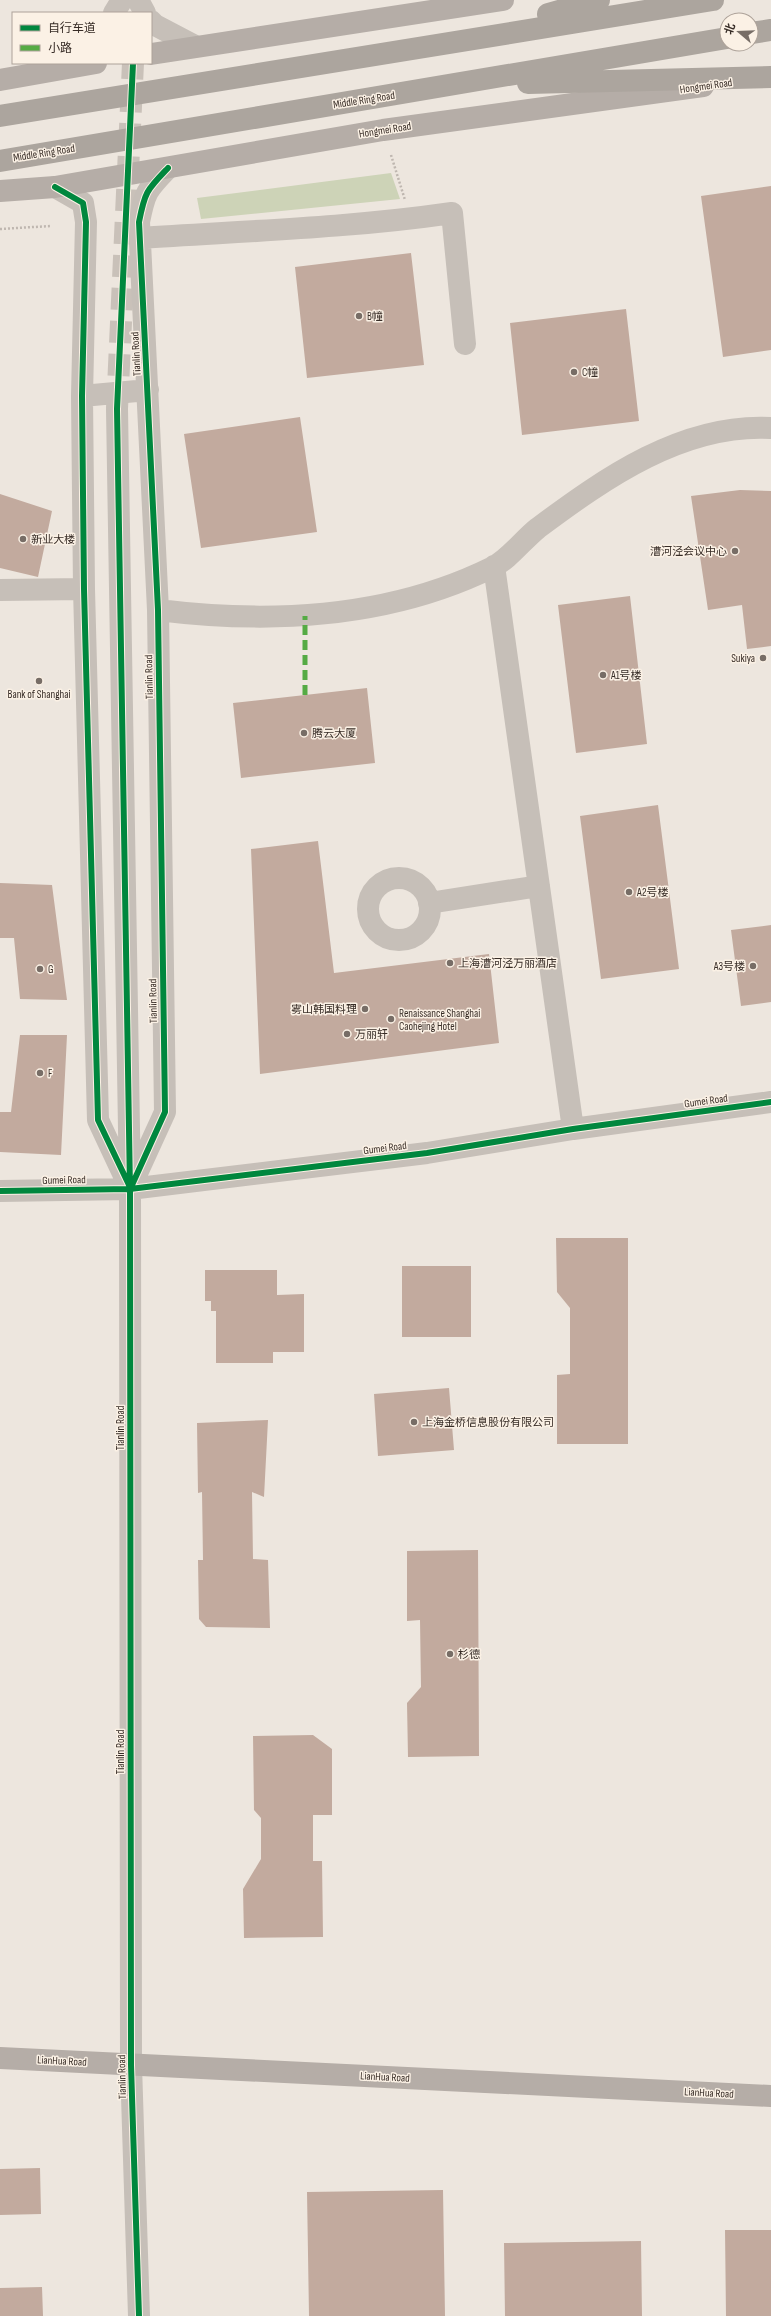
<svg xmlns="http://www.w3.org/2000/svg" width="771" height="2316" font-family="'Sofia Sans Condensed','Noto Sans SC',sans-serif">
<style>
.green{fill:#cdd3b7}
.building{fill:#c2aa9e}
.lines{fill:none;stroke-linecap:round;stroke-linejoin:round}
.minor-tunnel{stroke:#c9c1b9;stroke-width:22;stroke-dasharray:22 11;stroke-linecap:butt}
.path{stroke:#bfb7b0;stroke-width:2.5;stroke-dasharray:2 2;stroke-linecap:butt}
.minor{stroke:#c6bfb8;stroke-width:22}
.major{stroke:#b5ada7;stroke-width:22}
.highway{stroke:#aca59e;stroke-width:22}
.quiet{stroke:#55ab44;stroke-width:5;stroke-dasharray:10 5;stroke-linecap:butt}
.cycleway-casing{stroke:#fbf1e5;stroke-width:8}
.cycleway{stroke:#00873e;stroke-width:6}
.poi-dot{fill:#776d66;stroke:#fbf1e5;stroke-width:1.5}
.labels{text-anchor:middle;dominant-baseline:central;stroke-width:3;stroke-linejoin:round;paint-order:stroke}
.street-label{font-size:11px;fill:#372c26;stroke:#fbf1e5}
.poi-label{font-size:11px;fill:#372c26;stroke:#fbf1e5;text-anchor:start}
</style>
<rect width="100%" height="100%" fill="#ede6de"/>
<path class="green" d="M391 173 400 199 201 219 197 198Z"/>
<path class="building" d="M771 186V350L723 357 701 196Z
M411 253 424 365 307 378 295 267Z
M626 309 639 421 522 435 510 323Z
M300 417 317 532 201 548 184 434Z
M740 490 771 491V646L747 649 742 605 708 610 691 496Z
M0 494 52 511 38 577 0 568Z
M630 596 647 744 576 753 558 605Z
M367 688 375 763 241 778 233 703Z
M658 805 679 969 601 979 580 816Z
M318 841 334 973 489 954 499 1043 260 1074 251 849Z
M0 883 52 885 67 1000 20 999 14 938H0Z
M771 925V1002L741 1006 731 930Z
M20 1035H67L61 1155 0 1152V1112H11Z
M556 1238H628V1444H557V1375L570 1374V1308L557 1292Z
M402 1266H471V1337H402Z
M205 1270H277V1295L304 1294V1352H273V1363H216V1311H211V1301H205Z
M449 1388 454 1450 378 1456 374 1394Z
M268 1420 264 1497 252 1492 253 1559 268 1560 270 1628 206 1627 199 1619 198 1560H203L202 1492 198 1493 197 1423Z
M478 1550 479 1756 408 1757 407 1703 421 1687 420 1620 407 1621V1551Z
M313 1735 332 1749V1815H313V1861H322L323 1937 244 1938 243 1889 261 1859V1818L254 1810 253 1736Z
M40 2168 41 2214 0 2215V2169Z
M443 2190 445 2316H309L307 2192Z
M725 2230H771V2316H726Z
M641 2241 642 2316H505L504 2243Z
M42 2287 43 2316H0V2288Z"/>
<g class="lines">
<path class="minor-tunnel" d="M117 409 133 63"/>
<path class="path" d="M391 155 405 200
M0 229 51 226"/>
<path class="minor" d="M138 0 145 13
M114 13 122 0
M151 21 155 25 195 46
M55 187 83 203 86 222 82 396 84 589 98 1120 127 1182
M140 238C244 231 349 228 452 213L465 344
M82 396 148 390
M117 409 130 1189 131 2065 139 2316
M494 566 573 1129
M0 590 84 589
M158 610C270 624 390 618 493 567 508 560 524 539 538 528 605 478 683 423 771 428
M368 909a31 31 0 1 1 62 0a31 31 0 1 1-62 0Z
M429 903 539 886
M133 1182 165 1112 158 610 139 222C145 191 147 190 168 168
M0 1191 130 1189 427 1153 573 1129 771 1102"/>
<path class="major" d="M151 54 503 0
M0 80 96 63
M0 191 55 187 383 130 703 86
M0 2058 771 2096"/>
<path class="highway" d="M548 14 599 0
M751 33 771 30
M528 83 771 77
M0 116 713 0
M0 161 727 38"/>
<path class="quiet" d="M305 695V616"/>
<g class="cycleway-casing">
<path id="cycleway" d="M133 63 117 409 130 1189 131 2065 139 2316
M55 187 83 203 86 222 82 396 84 589 98 1120 129 1185
M132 1185 165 1112 158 610 139 222C145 191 147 190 168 168
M0 1191 130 1189 427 1153 573 1129 771 1102"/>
</g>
<use href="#cycleway" class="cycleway"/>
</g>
<g class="poi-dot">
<circle cx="359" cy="316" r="4"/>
<circle cx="574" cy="372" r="4"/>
<circle cx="23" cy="539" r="4"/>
<circle cx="735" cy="551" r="4"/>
<circle cx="763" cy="658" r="4"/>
<circle cx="603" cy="675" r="4"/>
<circle cx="39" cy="681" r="4"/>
<circle cx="304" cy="733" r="4"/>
<circle cx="629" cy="892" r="4"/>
<circle cx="450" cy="963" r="4"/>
<circle cx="753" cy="966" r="4"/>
<circle cx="40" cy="969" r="4"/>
<circle cx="365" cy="1009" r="4"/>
<circle cx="391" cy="1019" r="4"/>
<circle cx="347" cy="1034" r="4"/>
<circle cx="40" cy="1073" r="4"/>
<circle cx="414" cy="1422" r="4"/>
<circle cx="450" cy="1654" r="4"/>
</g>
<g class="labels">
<g class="street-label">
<text transform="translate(706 86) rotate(-8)">Hongmei Road</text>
<text transform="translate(364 100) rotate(-9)">Middle Ring Road</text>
<text transform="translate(385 130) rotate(-9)">Hongmei Road</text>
<text transform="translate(44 153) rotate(-9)">Middle Ring Road</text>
<text transform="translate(136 354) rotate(-93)">Tianlin Road</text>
<text transform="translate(149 677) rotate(-91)">Tianlin Road</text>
<text transform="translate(153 1001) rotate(-91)">Tianlin Road</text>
<text transform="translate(706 1101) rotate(-8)">Gumei Road</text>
<text transform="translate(385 1148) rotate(-7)">Gumei Road</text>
<text transform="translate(64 1180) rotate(-1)">Gumei Road</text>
<text transform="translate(120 1428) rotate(-90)">Tianlin Road</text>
<text transform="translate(120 1752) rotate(-90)">Tianlin Road</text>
<text transform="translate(62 2061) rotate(3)">LianHua Road</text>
<text transform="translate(122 2077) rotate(-91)">Tianlin Road</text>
<text transform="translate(385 2077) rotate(3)">LianHua Road</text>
<text transform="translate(709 2093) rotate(3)">LianHua Road</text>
</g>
<g class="poi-label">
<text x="367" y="316">B幢</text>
<text x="582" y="372">C幢</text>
<text x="31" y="539">新业大楼</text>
<text x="727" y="551" text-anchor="end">漕河泾会议中心</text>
<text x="755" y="658" text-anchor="end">Sukiya</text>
<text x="611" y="675">A1号楼</text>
<text x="39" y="694" text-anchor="middle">Bank of Shanghai</text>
<text x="312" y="733">腾云大厦</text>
<text x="637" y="892">A2号楼</text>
<text x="458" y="963">上海漕河泾万丽酒店</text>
<text x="745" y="966" text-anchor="end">A3号楼</text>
<text x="48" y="969">G</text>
<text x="357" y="1009" text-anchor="end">雾山韩国料理</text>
<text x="399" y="1013">Renaissance Shanghai<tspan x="399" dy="13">Caohejing Hotel</tspan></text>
<text x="355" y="1034">万丽轩</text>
<text x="48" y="1073">F</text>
<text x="422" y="1422">上海金桥信息股份有限公司</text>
<text x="458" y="1654">杉德</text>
</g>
</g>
<rect x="12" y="12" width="140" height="52" fill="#fbf1e5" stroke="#ada299"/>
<rect x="20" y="25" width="20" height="6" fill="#00873e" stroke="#ada299"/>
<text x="48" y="32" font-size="12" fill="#372c26">自行车道</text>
<rect x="20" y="45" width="20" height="6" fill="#55ab44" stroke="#ada299"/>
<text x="48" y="52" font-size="12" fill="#372c26">小路</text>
<g transform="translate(739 32) rotate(289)"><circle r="19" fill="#fbf1e5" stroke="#ada299"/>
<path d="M0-3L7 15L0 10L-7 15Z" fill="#776d66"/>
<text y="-6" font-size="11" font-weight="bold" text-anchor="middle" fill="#372c26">北</text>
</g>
</svg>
